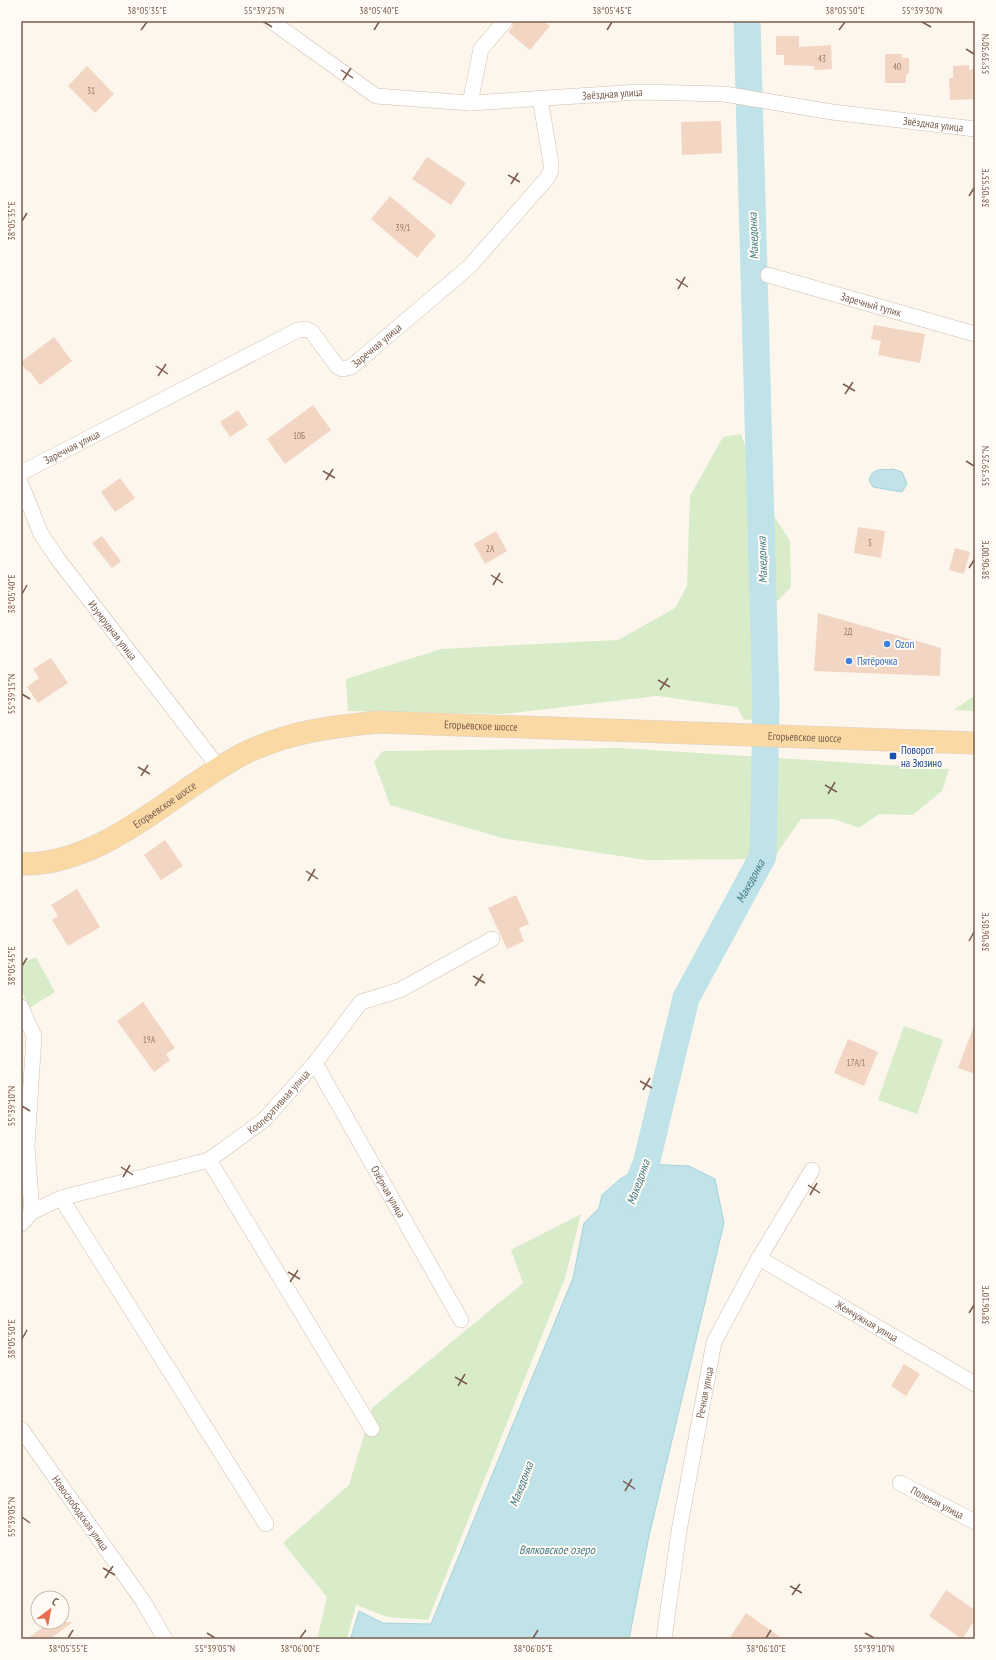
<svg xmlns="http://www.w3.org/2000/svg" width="996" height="1660" font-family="'PT Sans Narrow',sans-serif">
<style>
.green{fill:#d8ecc9}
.water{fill:#bfe3e8;stroke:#a5d3da}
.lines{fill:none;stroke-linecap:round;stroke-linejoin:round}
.river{stroke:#bfe3e8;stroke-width:27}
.building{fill:#f3d5c3}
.minor-casing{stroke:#d1beb0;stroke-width:16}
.primary-casing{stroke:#dad1cd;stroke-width:23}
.minor{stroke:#fff;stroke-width:15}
.primary{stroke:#fbd9a5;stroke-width:22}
.ticks{fill:none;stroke:#7a5c4d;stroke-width:1.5}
.shop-dot{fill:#3f7fe0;stroke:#fffaf3;stroke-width:1.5}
.transit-dot{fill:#1a4fb4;stroke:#fffaf3;stroke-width:1.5}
.labels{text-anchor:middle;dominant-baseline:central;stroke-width:4;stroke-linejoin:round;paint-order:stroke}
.number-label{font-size:9px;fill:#987a6a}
.street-label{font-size:11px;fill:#7a5c4d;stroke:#fffaf3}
.shop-label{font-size:11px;fill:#366cbe;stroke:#fffaf3;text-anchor:start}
.transit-label{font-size:11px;fill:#164399;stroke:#fffaf3;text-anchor:start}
.water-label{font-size:12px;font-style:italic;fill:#437c86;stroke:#fffaf3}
.neatline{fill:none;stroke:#7a5c4d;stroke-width:1.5}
.ticks-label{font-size:10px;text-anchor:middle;fill:#7a5c4d}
</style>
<rect width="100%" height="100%" fill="#fdf6ec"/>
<path class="green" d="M741 434 764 500 790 541 791 587 752 627 756 719 744 720 737 707 657 696 503 714 348 711 346 679 441 649 618 640 675 608 687 586 690 496 723 437Z
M975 695V711L954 710Z
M621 748 949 769 942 791 913 815 879 814 859 828 834 819H801L773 859 646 860 502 838 390 805 374 762 383 751Z
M36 957 55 992 29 1008 21 990V964Z
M904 1026 943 1040 917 1114 878 1100Z
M581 1214 565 1278 428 1620 387 1617 356 1605 347 1639H317L327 1597 283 1543 349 1485 372 1408 523 1283 511 1250Z"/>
<path class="water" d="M893 469 902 472 907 484 902 492 873 487 869 480C874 466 880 471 893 469Z
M646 1164 689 1166 715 1179 724 1223 649 1536 629 1639H358L351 1637 359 1611 383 1623 431 1624 573 1278 584 1223 599 1208 602 1195 620 1179Z"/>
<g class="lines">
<path class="river" id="s1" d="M632 1198 646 1164 686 998 763 856 766 704 747 21"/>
</g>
<path class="building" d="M514 21H543L550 26 530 50 508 32 512 27Z
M776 36H799V47L831 45 832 69 814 70V66L784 65V55H776Z
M885 54H902V58H909V74H906V83H885Z
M969 65V70L974 69 975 99 950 100 949 78H953V66Z
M87 66 114 94 95 113 68 86Z
M721 121 722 153 682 155 681 122Z
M427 157 466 183 451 205 412 179Z
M390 196 436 235 417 258 371 219Z
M874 325 925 334 920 363 878 355 881 341 871 339Z
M54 337 72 361 40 385 31 373 26 370 21 362Z
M313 405 331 430 285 464 267 439Z
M238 410 248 425 230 437 220 422Z
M120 478 135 498 115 512 101 492Z
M858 527 885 531 881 558 854 553Z
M496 531 507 551 485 564 474 544Z
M102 536 121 561 112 568 92 543Z
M955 548 970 552 964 574 949 570Z
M818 613 941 648 940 676 814 671Z
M51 658 68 683 38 703 27 687 39 678 33 669Z
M165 840 183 866 161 880 144 855Z
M77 889 100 927 68 946 52 920 58 916 51 905Z
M516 895 529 924 519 928 524 941 507 949 488 908Z
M143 1002 175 1048 166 1054 170 1060 154 1072 117 1021Z
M974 1026 975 1027V1074L958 1068Z
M848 1039 878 1052 864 1086 834 1073Z
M904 1364 920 1374 906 1396 891 1386Z
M946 1590 975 1610V1620L962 1639 929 1616Z
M746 1613 783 1639H729Z
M50 1622H73L50 1639H27Z"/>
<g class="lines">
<g class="minor-casing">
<g id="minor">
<path id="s2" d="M271 21 376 96 470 103 639 92 724 94 832 112 975 129"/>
<path d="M470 103 481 49 505 21"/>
<path id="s3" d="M768 275 975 334"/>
<path id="s4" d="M21 473 298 330 306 329 312 332 337 366 343 369 351 367 469 267 548 177 551 170V163L540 98"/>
<path id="s5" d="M21 484 41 534 57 558 219 768"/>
<path d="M21 1007 34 1036 27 1146 32 1212 21 1224"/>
<path id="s6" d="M315 1063 461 1320"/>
<path d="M209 1160 372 1429"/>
<path d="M61 1198 266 1524"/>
<path id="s7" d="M32 1212 61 1198 209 1160 264 1120 315 1063 361 1002 400 990 492 939"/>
<path id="s8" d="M759 1258 975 1384"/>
<path id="s9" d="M21 1429 143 1601 165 1639"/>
<path id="s10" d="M900 1483 975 1522"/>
<path id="s11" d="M664 1639 679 1531 714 1342 759 1258 812 1170"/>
</g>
</g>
<g class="primary-casing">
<g id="primary">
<path id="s12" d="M21 864C104 866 174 790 243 754 287 732 330 727 378 722L975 743"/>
</g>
</g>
<use href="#minor" class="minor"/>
<use href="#primary" class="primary"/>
</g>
<path class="ticks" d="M264 22 272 27M922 22 931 27M141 30 147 22M374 30 379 22M607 30 612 22M839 30 845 22M966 49 974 54M341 70 353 78M343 80 351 68M508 175 520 182M511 184 518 173M969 196 974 188M22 221 27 213M676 279 688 287M678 289 685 277M156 366 168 374M158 376 166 364M843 384 855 391M845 394 853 382M966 461 974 466M323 471 335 478M326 480 333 469M969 568 974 560M491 575 503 583M493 585 500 573M22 594 27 585M658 680 670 687M660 690 668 678M22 694 30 699M138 767 150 774M141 776 148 765M825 785 837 792M828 794 835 782M306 871 318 879M308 881 315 869M969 941 974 932M22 966 27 958M473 976 485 983M475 986 483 974M640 1081 652 1088M643 1090 650 1078M22 1106 30 1111M121 1167 133 1175M123 1177 130 1165M808 1185 820 1193M810 1195 817 1183M288 1272 300 1279M290 1282 298 1270M969 1313 974 1305M22 1339 27 1330M455 1377 467 1384M458 1386 465 1374M623 1481 635 1489M625 1491 632 1479M22 1517 30 1523M103 1568 115 1575M105 1578 113 1566M790 1586 802 1593M792 1595 800 1584M207 1633 215 1638M865 1633 874 1638M68 1638 73 1630M300 1638 306 1630M533 1638 538 1630M766 1638 771 1630"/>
<g class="shop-dot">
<circle cx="887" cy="644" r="4"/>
<circle cx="849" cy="661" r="4"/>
</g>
<rect class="transit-dot" x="889" y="752" width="8" height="8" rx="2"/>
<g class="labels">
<g class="number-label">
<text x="822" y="58">43</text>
<text x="897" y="66">40</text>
<text x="91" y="90">31</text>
<text x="403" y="227">39/1</text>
<text x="299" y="435">10Б</text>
<text x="870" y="542">5</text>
<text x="490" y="548">2А</text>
<text x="848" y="631">2Д</text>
<text x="149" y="1039">19А</text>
<text x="856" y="1062">17А/1</text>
</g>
<g class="street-label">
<text stroke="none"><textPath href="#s2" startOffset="366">Звёздная улица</textPath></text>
<text stroke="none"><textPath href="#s2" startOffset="689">Звёздная улица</textPath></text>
<text stroke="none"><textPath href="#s3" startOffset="107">Заречный тупик</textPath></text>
<text stroke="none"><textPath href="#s4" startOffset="417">Заречная улица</textPath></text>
<text stroke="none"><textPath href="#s4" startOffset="57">Заречная улица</textPath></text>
<text stroke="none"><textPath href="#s5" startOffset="174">Изумрудная улица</textPath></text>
<text stroke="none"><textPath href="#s12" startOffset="494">Егорьевское шоссе</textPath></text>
<text stroke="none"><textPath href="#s12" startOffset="818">Егорьевское шоссе</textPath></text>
<text stroke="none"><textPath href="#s12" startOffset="158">Егорьевское шоссе</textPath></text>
<text stroke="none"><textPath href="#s7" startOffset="276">Кооперативная улица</textPath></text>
<text stroke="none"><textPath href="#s6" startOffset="148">Озёрная улица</textPath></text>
<text stroke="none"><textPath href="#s8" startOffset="125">Жемчужная улица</textPath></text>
<text stroke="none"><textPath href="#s11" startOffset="250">Речная улица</textPath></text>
<text stroke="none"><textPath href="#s10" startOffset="42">Полевая улица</textPath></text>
<text stroke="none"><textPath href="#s9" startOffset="103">Новослободская улица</textPath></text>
</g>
<g class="shop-label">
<text x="895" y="644">Ozon</text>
<text x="857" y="661">Пятёрочка</text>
</g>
<g class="transit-label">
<text x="901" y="750">Поворот<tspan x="901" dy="13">на Зюзино</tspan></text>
</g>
<g class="water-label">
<text transform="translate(753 236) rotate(-92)">Македонка</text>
<text transform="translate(762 560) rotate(-92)">Македонка</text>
<text stroke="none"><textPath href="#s1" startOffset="341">Македонка</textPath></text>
<text transform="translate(638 1182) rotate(-70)">Македонка</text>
<text transform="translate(521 1484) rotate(-69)">Македонка</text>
<text x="557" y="1549">Вялковское озеро</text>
</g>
</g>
<rect width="996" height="1660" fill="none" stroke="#fffaf3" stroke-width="44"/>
<g transform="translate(50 1610) rotate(32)"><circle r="19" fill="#fffaf3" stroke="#cabbb1"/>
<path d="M0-3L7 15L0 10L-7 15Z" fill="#e76f51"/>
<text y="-6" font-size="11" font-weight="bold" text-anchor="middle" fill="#7a5c4d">С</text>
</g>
<rect x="22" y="22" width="952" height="1616" class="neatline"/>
<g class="ticks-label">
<text x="147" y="14">38°05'35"E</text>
<text x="264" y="14">55°39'25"N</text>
<text x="379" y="14">38°05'40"E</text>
<text x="612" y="14">38°05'45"E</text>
<text x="845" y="14">38°05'50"E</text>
<text x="922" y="14">55°39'30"N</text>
<text transform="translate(985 54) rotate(-90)" y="4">55°39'30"N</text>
<text transform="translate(985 188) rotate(-90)" y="4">38°05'55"E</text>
<text transform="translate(11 221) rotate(-90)" y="4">38°05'35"E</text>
<text transform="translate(985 466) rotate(-90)" y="4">55°39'25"N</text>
<text transform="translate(985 560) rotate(-90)" y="4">38°06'00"E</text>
<text transform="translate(11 594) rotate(-90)" y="4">38°05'40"E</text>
<text transform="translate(11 694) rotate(-90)" y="4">55°39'15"N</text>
<text transform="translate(985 932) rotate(-90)" y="4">38°06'05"E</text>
<text transform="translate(11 966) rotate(-90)" y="4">38°05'45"E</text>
<text transform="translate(11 1106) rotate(-90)" y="4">55°39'10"N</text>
<text transform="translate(985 1305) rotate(-90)" y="4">38°06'10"E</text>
<text transform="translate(11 1339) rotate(-90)" y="4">38°05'50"E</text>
<text transform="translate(11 1517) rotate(-90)" y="4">55°39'05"N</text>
<text x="68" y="1652">38°05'55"E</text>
<text x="215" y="1652">55°39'05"N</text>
<text x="300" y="1652">38°06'00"E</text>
<text x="533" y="1652">38°06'05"E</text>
<text x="766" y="1652">38°06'10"E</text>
<text x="874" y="1652">55°39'10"N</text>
</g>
</svg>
